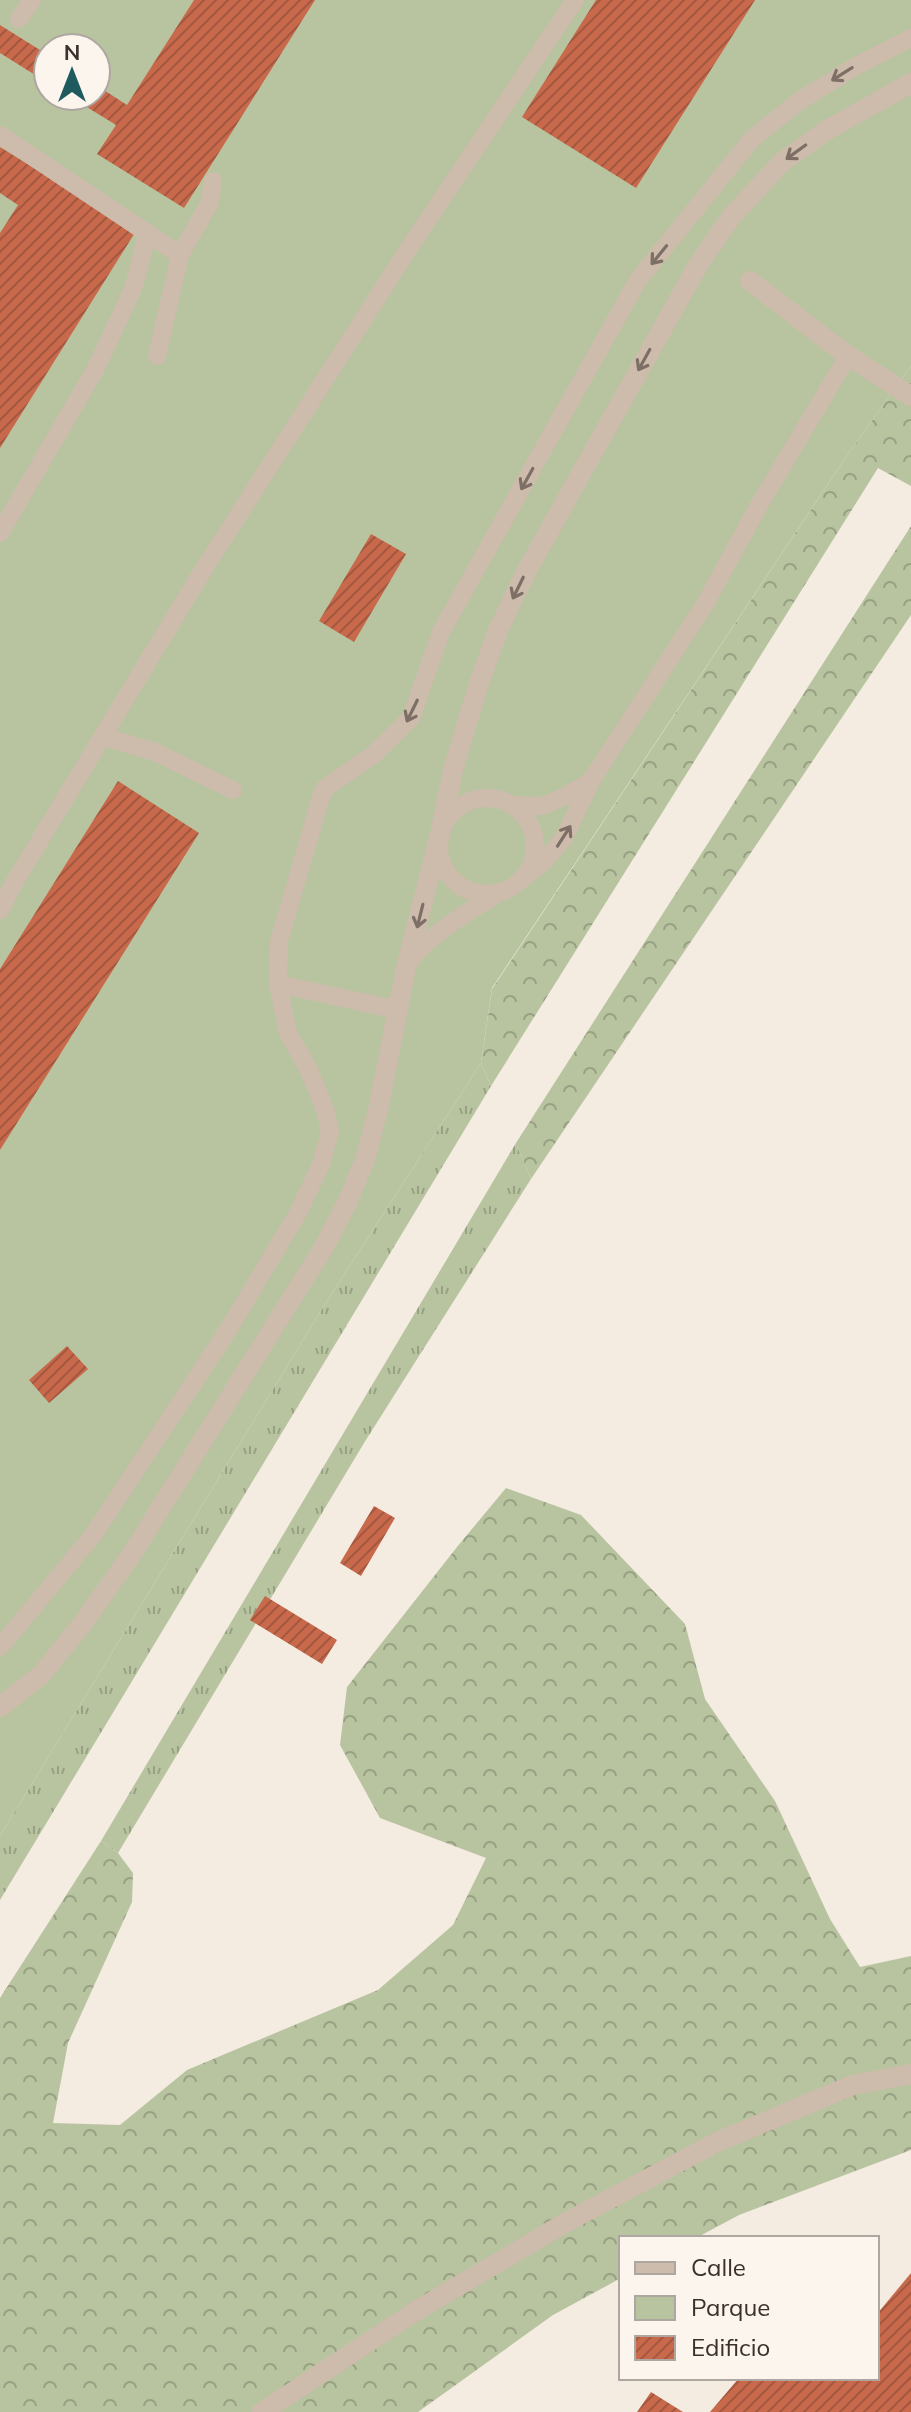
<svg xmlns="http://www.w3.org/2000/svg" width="911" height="2412" font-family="Mulish,sans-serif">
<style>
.grass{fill:url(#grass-tufts)}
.forest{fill:url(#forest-crowns)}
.green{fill:#b8c4a0;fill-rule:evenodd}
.building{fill:url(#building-hatch)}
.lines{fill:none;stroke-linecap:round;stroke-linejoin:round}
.service{stroke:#cdbbac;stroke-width:18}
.minor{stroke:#cdbbac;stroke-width:20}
.tertiary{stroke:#cdbbac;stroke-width:20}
.oneway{stroke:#7d6f65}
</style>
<defs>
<pattern id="grass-tufts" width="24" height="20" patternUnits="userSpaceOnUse" patternTransform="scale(2)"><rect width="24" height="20" fill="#b8c4a0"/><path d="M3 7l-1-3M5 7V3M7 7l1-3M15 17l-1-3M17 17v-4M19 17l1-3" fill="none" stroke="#97a083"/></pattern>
<pattern id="forest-crowns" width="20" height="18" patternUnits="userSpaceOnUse" patternTransform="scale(2)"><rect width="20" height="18" fill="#b8c4a0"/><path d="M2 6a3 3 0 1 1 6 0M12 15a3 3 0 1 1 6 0" fill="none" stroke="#97a083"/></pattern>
<pattern id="building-hatch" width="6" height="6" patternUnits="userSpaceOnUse" patternTransform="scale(2)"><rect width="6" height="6" fill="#c8694b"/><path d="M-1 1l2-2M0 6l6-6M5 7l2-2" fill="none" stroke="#a4573f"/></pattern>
</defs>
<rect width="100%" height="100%" fill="#f4ebe1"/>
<path class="grass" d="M481 1063 491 1086 0 1900V1836L325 1304Z
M516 1143 531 1179 364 1443 118 1853 101 1841Z"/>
<path class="forest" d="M911 366V486L878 468 491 1086 481 1063 492 989 848 454Z
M911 526V615L531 1179 516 1143Z
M506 1488 581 1515 685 1624 705 1699 775 1801 830 1919 860 1967 911 1956V2150L739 2215 696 2238H621V2278L553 2315 418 2412H0V1998L101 1841 118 1853 133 1873 132 1902 68 2043 53 2123 120 2125 187 2070 378 1990 453 1925 486 1858 380 1818 340 1745 347 1687 457 1547Z"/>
<path class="green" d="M0 0H911V366L848 454 492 988 481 1063 325 1304 0 1836ZM48 48H96V96H48Z"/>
<path class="building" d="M194 0H315L184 208 97 154 116 125 69 96H96V85L127 105Z
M596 0H755L636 188 522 117Z
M0 25 48 55V83L0 53Z
M0 147 136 231 0 448V233L18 205 0 193Z
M371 534 406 554 354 642 319 621Z
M118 781 199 833 0 1150V969Z
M67 1346 88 1369 49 1403 29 1380Z
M374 1506 395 1518 361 1576 340 1563Z
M265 1596 337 1640 322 1664 250 1620Z
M911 2273V2412H710L739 2378H877V2314Z
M651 2392 683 2412H637Z"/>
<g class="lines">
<path class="service" d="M19 19 32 0
M0 135 180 255 157 356
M180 255 209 204 213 181
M0 533 95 370 133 289 148 233
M104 737 155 752 233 790
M439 846a48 48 0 1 1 96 0a48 48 0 1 1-96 0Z
M512 805 542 806 568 795 591 781
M521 880 543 862 564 838 591 781 705 604 759 505 848 356
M0 910 14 883 202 572 409 248 575 0
M408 963C432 932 465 914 497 894
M278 984 398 1010
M0 1647 94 1534 228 1330 298 1213 321 1164 330 1132 326 1112 308 1068 288 1033 278 984 279 941 321 797 325 788 373 755 411 718 441 632 638 280 752 139 798 102 856 66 911 38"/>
<path class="minor" d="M750 281 848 356 911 396
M0 1707 41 1675 86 1619 133 1552 324 1247 347 1203 365 1160 378 1110 406 968 440 834 453 770 479 683 499 628 527 570 697 267 731 217 783 161 827 130 911 83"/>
<path class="tertiary" d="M262 2412 416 2311 563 2224 717 2142 853 2085 911 2074"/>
</g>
<defs><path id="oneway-shaft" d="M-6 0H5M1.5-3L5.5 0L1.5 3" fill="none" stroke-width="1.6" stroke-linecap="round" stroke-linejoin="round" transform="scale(2)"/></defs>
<g class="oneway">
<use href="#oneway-shaft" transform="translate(842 74) rotate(148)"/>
<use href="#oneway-shaft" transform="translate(796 152) rotate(144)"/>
<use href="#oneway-shaft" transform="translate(659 255) rotate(129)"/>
<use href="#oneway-shaft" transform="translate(644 360) rotate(119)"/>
<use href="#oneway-shaft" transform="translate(527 479) rotate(119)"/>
<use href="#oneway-shaft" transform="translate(518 588) rotate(116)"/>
<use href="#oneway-shaft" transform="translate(412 711) rotate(116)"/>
<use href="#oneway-shaft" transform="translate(564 836) rotate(-57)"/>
<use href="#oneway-shaft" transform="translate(420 916) rotate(104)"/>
</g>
<rect x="619" y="2236" width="260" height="144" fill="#fbf5ee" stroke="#aea6a0" stroke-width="2"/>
<rect x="635" y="2262" width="40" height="12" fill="#cdbbac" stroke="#aea6a0" stroke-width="2"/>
<text x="691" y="2276" font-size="24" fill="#3b302b">Calle</text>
<rect x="635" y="2296" width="40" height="24" fill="#b8c4a0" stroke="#aea6a0" stroke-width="2"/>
<text x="691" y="2316" font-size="24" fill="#3b302b">Parque</text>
<rect x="635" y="2336" width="40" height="24" fill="url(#building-hatch)" stroke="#aea6a0" stroke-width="2"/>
<text x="691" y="2356" font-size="24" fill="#3b302b">Edificio</text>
<g transform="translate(72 72)"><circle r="38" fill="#fbf5ee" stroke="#aea6a0" stroke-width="2"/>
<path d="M0-6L14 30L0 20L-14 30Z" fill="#1f5a5e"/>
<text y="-12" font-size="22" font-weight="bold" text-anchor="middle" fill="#3b302b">N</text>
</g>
</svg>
